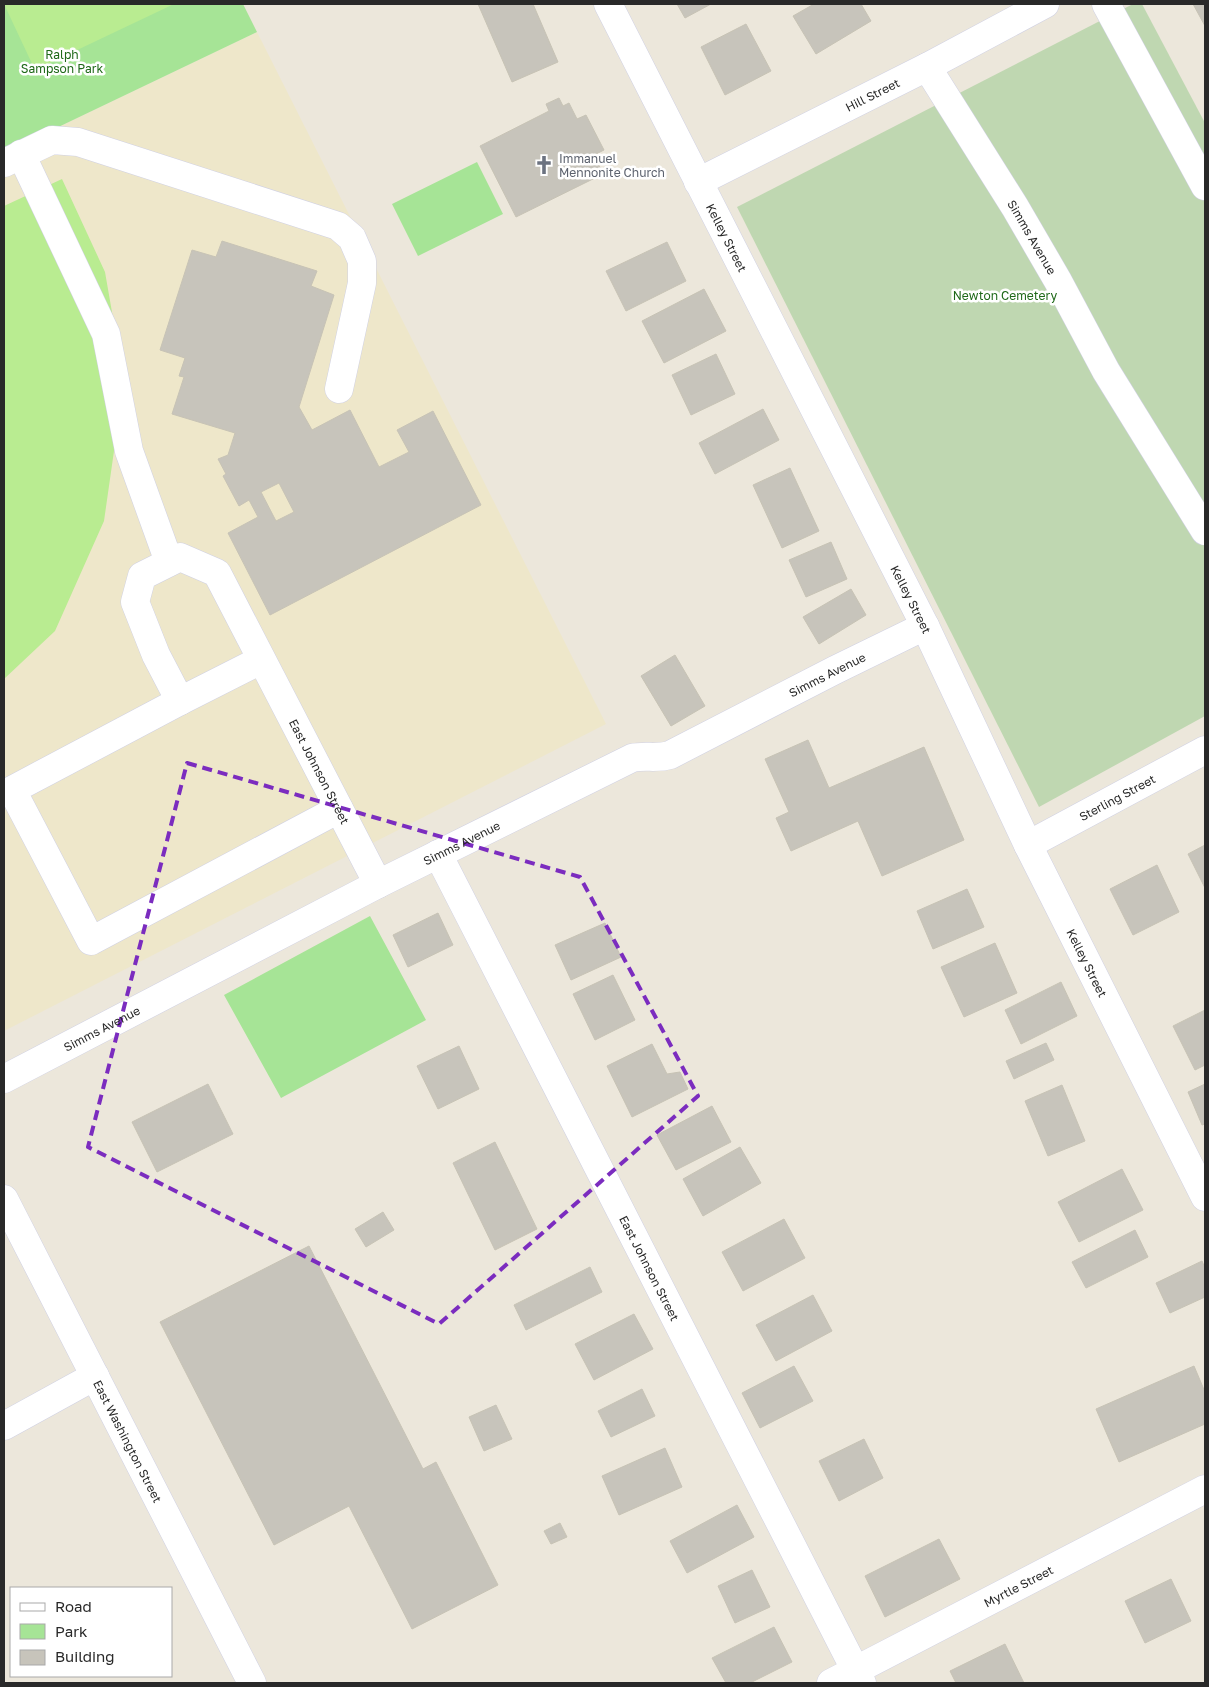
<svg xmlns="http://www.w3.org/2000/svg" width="1209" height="1687" font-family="'Golos Text',sans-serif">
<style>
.education{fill:#eee7ca}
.green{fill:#a6e496}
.cemetery{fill:#bfd7b1}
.pitch{fill:#b9ec91}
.building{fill:#c7c4bb;stroke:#c7c3b5;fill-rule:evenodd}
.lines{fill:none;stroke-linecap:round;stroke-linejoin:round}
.minor-casing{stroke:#d0d1e3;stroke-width:29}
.minor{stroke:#fff;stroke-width:28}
.marked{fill:none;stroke:#7b2cbf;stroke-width:4;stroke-dasharray:10 6;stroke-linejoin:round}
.labels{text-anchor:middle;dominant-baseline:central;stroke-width:5;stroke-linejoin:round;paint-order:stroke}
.park-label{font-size:12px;fill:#1e6818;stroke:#fff}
.street-label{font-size:12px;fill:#292929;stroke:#fff}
.worship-label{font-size:12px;fill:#5b616d;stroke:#fff;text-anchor:start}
</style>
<rect width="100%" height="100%" fill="#ece7db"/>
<path class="education" d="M257 32 606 724 4 1031V153Z"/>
<path class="green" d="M4 4H243L257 32 4 153Z
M477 162 503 214 418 256 392 204Z
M370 916 426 1020 281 1098 224 995Z"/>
<path class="cemetery" d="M1133 4H1142L1205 123V716L1039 807 737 207Z"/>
<path class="pitch" d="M4 4H174L35 70Z
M62 179 105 272 124 381 104 521 55 631 4 679V206Z"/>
<path class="building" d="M478 4H533L558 62 512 82Z
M677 4H711L685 18Z
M814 4H861L871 21 816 54 793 16Z
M1193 4H1205V26Z
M746 24 771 71 725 95 701 47Z
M559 98 563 106 569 103 577 119 586 115 604 150 594 155 603 174 516 217 480 146 549 111 546 104Z
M222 241 317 271 311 286 334 295 299 407 312 430 350 410 379 467 409 452 397 430 433 411 481 505 270 615 228 533 258 517 249 500 239 506 223 476 226 474 218 459 228 455 235 433 172 414 184 377 179 376 185 358 160 350 192 250 216 257ZM279 483 294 512 276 521 261 492Z
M667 242 686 281 626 311 606 271Z
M704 289 726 331 664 363 642 321Z
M716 354 735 394 691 415 672 375Z
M763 409 779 440 715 474 699 443Z
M790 468 819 531 782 548 753 485Z
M831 542 847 579 806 597 789 560Z
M851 589 866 615 819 644 803 617Z
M675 655 705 706 671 726 641 676Z
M808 740 829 788 924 747 964 840 882 876 858 821 791 851 776 818 789 812 765 759Z
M1205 845V888L1188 854Z
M1157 865 1179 912 1133 935 1110 889Z
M967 889 984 927 933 949 917 911Z
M438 913 453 945 408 967 393 935Z
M605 923 621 957 571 980 555 945Z
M995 943 1017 993 964 1017 941 967Z
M613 975 635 1020 595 1040 573 994Z
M1061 982 1077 1016 1021 1044 1005 1010Z
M1205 1010V1065L1195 1070 1173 1026Z
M1046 1043 1054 1060 1014 1079 1006 1061Z
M652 1044 667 1074 680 1072 688 1089 632 1117 607 1066Z
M459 1046 479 1089 438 1109 417 1066Z
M208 1084 233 1134 157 1172 132 1122Z
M1205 1084V1124L1202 1125 1188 1092Z
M1062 1085 1085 1141 1048 1156 1025 1101Z
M712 1106 731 1142 676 1170 657 1135Z
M495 1142 537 1229 495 1250 453 1163Z
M740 1147 761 1183 703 1216 683 1179Z
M1122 1169 1143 1210 1079 1242 1058 1202Z
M383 1212 394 1230 366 1247 355 1229Z
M784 1219 805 1258 743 1291 722 1252Z
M1135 1230 1148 1257 1086 1288 1072 1262Z
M309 1246 423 1469 436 1462 498 1585 412 1629 349 1506 274 1545 160 1322Z
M1202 1261 1205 1268V1297L1170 1313 1156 1283Z
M590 1267 602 1292 526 1330 514 1305Z
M813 1295 832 1331 776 1361 756 1325Z
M634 1314 653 1349 594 1380 575 1344Z
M794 1366 813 1401 760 1428 742 1393Z
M1194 1366 1205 1392V1424L1119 1462 1096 1409Z
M642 1389 655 1416 611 1437 598 1411Z
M496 1405 512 1439 484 1451 469 1417Z
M864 1439 883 1478 839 1501 819 1461Z
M665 1448 682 1487 619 1515 602 1476Z
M737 1505 754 1537 687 1573 670 1541Z
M560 1523 567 1537 551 1544 544 1531Z
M939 1539 960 1579 885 1617 865 1576Z
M752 1570 770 1607 735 1623 718 1586Z
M1171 1579 1191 1621 1145 1643 1125 1601Z
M774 1627 792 1662 750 1683H726L712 1658Z
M1005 1644 1024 1683H956L950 1671Z"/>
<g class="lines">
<g class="minor-casing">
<g id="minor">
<path id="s1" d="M608 4 925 626 1028 845 1205 1197"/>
<path d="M1106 4 1205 186"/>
<path id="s2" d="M927 67 1015 207 1058 281 1106 371 1205 531"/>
<path d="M21 154 106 334 129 451 169 562"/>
<path d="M4 163 52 140 78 142 338 226 352 238 362 261V283L339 389"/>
<path id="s3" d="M698 182 927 67 1045 4"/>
<path d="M261 660 180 701 12 790 91 941 339 809"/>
<path id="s4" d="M180 701 156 655 135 602 142 576 180 557 217 573 378 884"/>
<path id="s5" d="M1028 845 1205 750"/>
<path id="s6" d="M438 854 862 1683"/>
<path id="s7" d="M4 1079 378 884 632 758C645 755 657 759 670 755L835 670 925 626"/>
<path id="s8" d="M4 1199 252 1683"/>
<path d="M4 1426 95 1376"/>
<path id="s9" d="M831 1683 1205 1489"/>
</g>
</g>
<use href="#minor" class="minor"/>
</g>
<path class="marked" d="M187 763 580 877 698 1096 439 1324 88 1147Z"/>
<defs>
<g id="church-bare" transform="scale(1.5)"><path d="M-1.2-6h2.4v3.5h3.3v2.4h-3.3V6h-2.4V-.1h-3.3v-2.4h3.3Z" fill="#6b7280" stroke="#fff" stroke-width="2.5" paint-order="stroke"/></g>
</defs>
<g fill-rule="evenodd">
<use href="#church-bare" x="544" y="165"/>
</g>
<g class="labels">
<g class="park-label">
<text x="62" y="54">Ralph<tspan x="62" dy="14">Sampson Park</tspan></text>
<text x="1005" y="295">Newton Cemetery</text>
</g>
<g class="street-label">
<text stroke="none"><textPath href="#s3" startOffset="195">Hill Street</textPath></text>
<text stroke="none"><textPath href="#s2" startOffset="200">Simms Avenue</textPath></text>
<text stroke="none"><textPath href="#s1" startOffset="262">Kelley Street</textPath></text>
<text stroke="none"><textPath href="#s1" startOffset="668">Kelley Street</textPath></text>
<text stroke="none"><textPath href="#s7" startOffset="920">Simms Avenue</textPath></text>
<text stroke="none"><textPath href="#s4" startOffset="442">East Johnson Street</textPath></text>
<text stroke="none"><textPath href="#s5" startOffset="101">Sterling Street</textPath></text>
<text stroke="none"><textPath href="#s7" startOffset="515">Simms Avenue</textPath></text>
<text stroke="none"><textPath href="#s1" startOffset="1072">Kelley Street</textPath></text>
<text stroke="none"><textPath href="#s7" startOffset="110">Simms Avenue</textPath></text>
<text stroke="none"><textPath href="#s6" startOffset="465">East Johnson Street</textPath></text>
<text stroke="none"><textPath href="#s8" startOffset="272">East Washington Street</textPath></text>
<text stroke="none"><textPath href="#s9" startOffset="211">Myrtle Street</textPath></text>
</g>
<g class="worship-label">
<text x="559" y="158">Immanuel<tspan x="559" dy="14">Mennonite Church</tspan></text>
</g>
</g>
<rect width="1209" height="1687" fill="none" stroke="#292929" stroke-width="10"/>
<rect x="10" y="1587" width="162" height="90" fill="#ffffff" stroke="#a9a9a9"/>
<rect x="20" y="1603" width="25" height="8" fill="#ffffff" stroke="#a9a9a9"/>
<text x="55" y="1612" font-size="15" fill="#292929">Road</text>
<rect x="20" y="1624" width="25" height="15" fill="#a6e496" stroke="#a9a9a9"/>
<text x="55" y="1637" font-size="15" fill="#292929">Park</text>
<rect x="20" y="1650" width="25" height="15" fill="#c7c4bb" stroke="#a9a9a9"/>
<text x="55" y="1662" font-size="15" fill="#292929">Building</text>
</svg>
